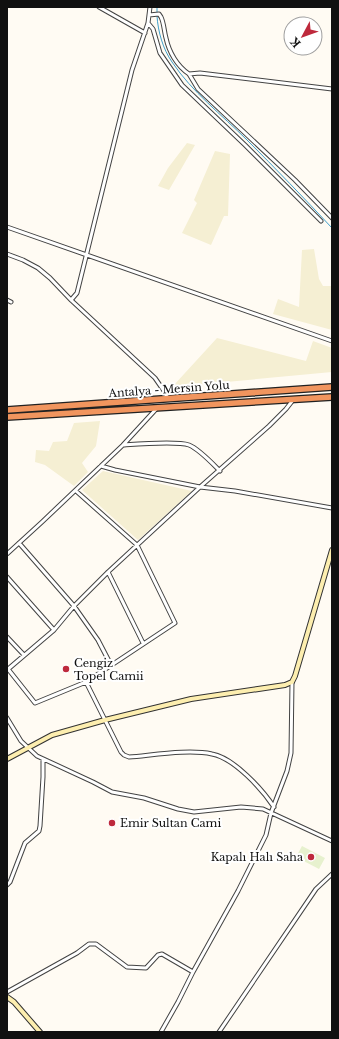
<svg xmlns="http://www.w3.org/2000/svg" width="339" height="1039" font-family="'Libre Baskerville',serif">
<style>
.farmland{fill:#f5efd3}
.pitch{fill:#e7f1ce}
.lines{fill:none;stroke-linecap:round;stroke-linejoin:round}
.stream{stroke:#409fcb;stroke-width:1}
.street-casing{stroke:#434343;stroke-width:5}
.secondary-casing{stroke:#323232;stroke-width:6}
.highway-casing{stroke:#212121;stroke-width:8}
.street{stroke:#fff;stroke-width:3}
.secondary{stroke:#fdeeaf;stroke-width:4}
.highway{stroke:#f1955e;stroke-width:5.5}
.poi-dot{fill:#be293c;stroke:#fff;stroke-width:1.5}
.labels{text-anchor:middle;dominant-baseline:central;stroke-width:4;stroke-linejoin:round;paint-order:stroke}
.street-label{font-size:11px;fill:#101010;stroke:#fff}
.poi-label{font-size:11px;fill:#101010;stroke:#fff;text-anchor:start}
</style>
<rect width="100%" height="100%" fill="#fffbf3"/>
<path class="farmland" d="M187 143 195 145 169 190 158 186 168 168Z
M215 151 230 154 228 216H224L211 245 182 233 197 203 194 200Z
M314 249 319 279 323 286H332V330L273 314 278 299 299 307 302 250Z
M217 338 306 361 313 341 332 348V372L183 386 174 385Z
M100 421 96 446 82 463 88 472 74 486 45 465 35 462 36 450 49 451 53 442 67 441 74 423Z
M103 471 192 491 138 540 82 490Z"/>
<path class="pitch" d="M302 846 325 858 319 869 296 857Z"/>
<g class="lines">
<path class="stream" d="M157 7V13
M157 16C158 32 163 49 172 62 192 92 222 115 247 140 276 169 304 198 332 228"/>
<g class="street-casing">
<path id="street" d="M99 7 145 33
M149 15 159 14 161 17C164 23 164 31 166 38 169 52 177 66 189 74L200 73 332 89
M148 23 153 29 160 53 182 85 245 145 321 221
M189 74 198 89 295 180 332 218
M7 227 332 341
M7 254 23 260 38 268 50 278 71 300 155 378 164 391 168 399
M7 300 11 302
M71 300 77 293 132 70 148 23 150 7
M123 445C138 444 177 441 189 445 199 449 212 463 220 471
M101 466 115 470 200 487 235 491 332 508
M19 543 74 606 98 640 111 665
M7 554 42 522 123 445 158 407
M108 572 143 643
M7 577 54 630
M7 637 24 655
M8 669 35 703 86 682 175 623 137 545 76 491
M7 670 54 630 74 606 108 572 200 487 269 426 286 409 293 400
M86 682 121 752 124 755 129 757C154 755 189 749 212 754 234 758 262 789 274 807
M7 718 21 741 37 756 93 782 112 792 144 798 178 809 194 812 241 807 263 809 332 841
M7 885 10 882 25 843 39 831 40 826 43 777V759
M7 992 77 953 89 944H96L127 967 146 968 158 955 162 954 193 972
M161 1032 178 1002 193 972 238 891 266 835 271 813 287 771 291 753 292 682
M219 1032 316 889 332 874"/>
</g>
<g class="secondary-casing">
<path id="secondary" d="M7 759 52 735 105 720 191 699 285 685 292 682 295 676 332 550
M7 997 14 1002 40 1032"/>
</g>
<g class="highway-casing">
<path id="highway" d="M7 410 332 387
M7 417 332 397"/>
</g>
<use href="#street" class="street"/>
<use href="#secondary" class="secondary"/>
<use href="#highway" class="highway"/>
</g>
<g class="poi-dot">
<circle cx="66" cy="669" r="4"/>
<circle cx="112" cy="823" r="4"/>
<circle cx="311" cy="857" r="4"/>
</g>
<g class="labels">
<g class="street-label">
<text transform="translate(169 389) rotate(-4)">Antalya - Mersin Yolu</text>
</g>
<g class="poi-label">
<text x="74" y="663">Cengiz<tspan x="74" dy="13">Topel Camii</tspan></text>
<text x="120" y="823">Emir Sultan Cami</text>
<text x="303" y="857" text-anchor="end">Kapalı Halı Saha</text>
</g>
</g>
<rect width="339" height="1039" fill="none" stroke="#101010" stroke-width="16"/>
<g transform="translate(303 36) rotate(229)"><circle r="19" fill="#ffffff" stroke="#9f9f9f"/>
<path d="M0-3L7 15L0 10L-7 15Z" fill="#be293c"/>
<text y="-6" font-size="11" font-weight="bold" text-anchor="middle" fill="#101010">K</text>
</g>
</svg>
